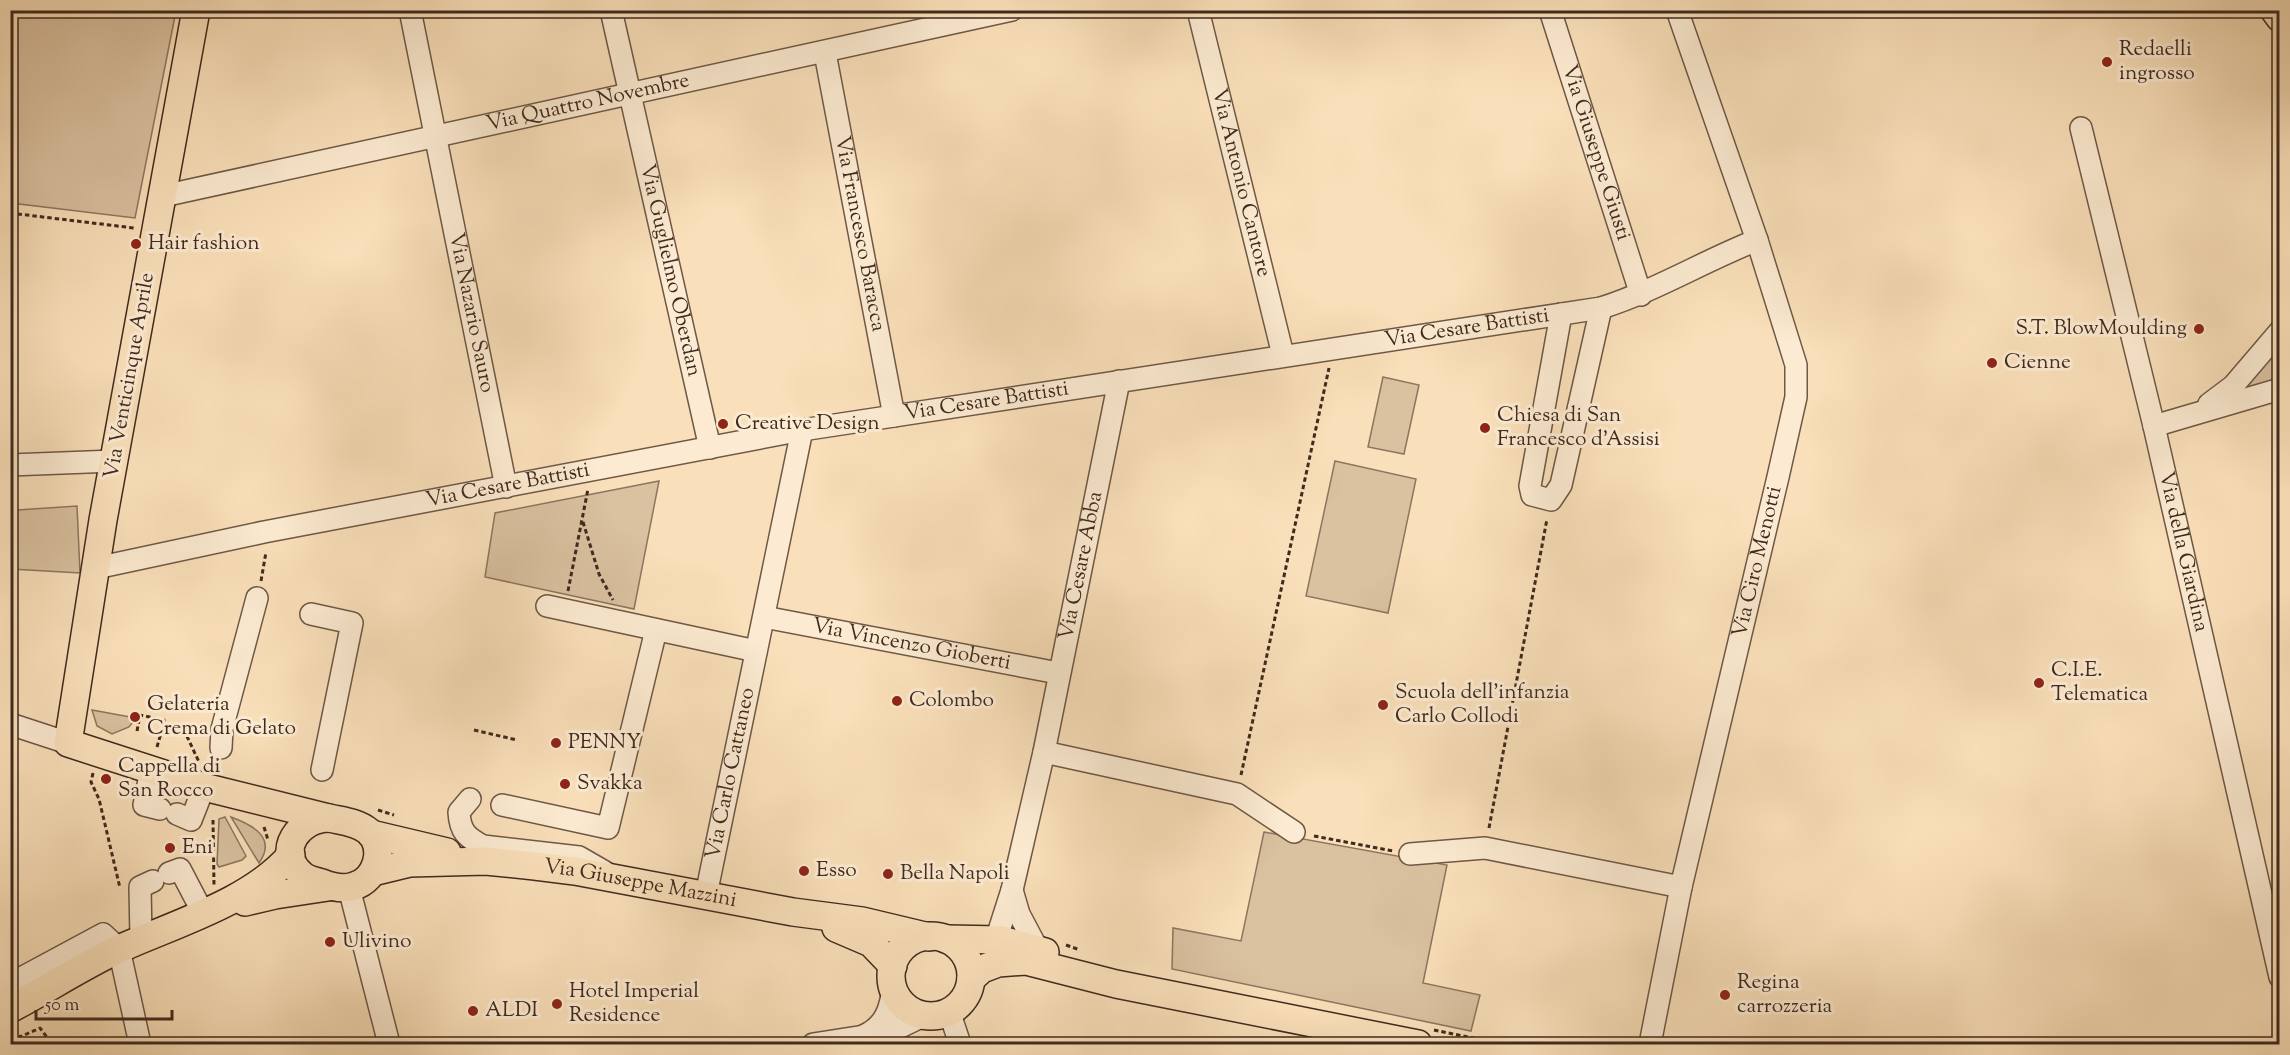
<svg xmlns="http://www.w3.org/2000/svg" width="2290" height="1055" font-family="'Sorts Mill Goudy',serif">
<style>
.green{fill:#dac1a0;stroke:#8c7660;stroke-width:1.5}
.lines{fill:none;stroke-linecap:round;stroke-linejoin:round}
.minor-casing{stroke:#6e5846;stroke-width:24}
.major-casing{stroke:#3f2a1f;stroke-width:30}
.path{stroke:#3f2a1f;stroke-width:3;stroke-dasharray:4.5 3;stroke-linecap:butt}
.minor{stroke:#fcebd2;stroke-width:21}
.major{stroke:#fae0ba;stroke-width:27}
.poi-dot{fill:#8f2418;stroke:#fcebd2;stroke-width:2}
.labels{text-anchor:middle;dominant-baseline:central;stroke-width:6;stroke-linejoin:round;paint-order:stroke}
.poi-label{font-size:21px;fill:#3f2a1f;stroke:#fcebd2;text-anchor:start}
.street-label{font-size:21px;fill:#3f2a1f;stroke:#fcebd2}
</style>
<rect width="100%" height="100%" fill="#fae0ba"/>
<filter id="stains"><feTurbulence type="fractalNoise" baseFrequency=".00333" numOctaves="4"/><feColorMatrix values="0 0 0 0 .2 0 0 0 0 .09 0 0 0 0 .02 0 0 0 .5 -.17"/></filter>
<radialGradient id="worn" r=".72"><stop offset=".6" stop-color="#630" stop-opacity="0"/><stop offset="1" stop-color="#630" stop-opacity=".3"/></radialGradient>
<path class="green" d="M13 11H176L135 218 11 203 10 18Z
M2279 341V384L2245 388Z
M1383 377 1419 385 1404 454 1368 447Z
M1335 461 1416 479 1388 613 1306 596Z
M659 481 634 609 485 577 495 513Z
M77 506 80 573 11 569V508L17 510Z
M92 710 136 718 129 727 112 734 97 726Z
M225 817 246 856 242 860 219 867 217 864 219 819Z
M231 817C253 825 277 838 259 863Z
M1264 832 1447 865 1423 983 1480 995 1471 1031 1172 969 1173 928 1241 941Z"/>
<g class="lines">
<g class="minor-casing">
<g id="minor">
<path id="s1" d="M410 10 506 487"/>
<path id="s2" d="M611 10 710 448"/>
<path id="s3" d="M1198 10 1283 355"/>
<path id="s4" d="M1550 10 1641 295"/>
<path id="s5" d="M825 53 894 416"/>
<path id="s6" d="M2081 128 2154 426 2280 977"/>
<path id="s7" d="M163 196 1012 10"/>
<path d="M1561 314 1530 486 1532 495 1551 500 1561 485 1601 308"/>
<path d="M2209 404 2233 386 2280 331"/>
<path d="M2154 426 2280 389"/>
<path d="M10 465 114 461"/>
<path id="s8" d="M96 568 264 532 802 430 1601 308C1655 291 1704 261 1757 240"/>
<path d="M547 606 756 651"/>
<path d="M311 614 352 623 322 770"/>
<path id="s9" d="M764 617 1058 673"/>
<path d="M10 724 68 743"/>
<path d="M221 748 222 729 257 598"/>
<path d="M1044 752 1237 794 1294 832"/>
<path d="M151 770 144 805 160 809"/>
<path d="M470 799 459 812C460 831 466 837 483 846L579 857 605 872"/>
<path d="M502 805 608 828 656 630"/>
<path d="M177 814 191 820 204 787"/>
<path id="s10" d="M1410 854 1485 848 1681 887 1778 477 1796 397V365L1757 240 1677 10"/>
<path d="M169 873 180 869 203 913"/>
<path d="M349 888 389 1044"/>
<path d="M1012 890 1019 914 1038 950"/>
<path id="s11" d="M706 895 802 430"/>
<path d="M141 939 140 887 153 881"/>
<path id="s12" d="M996 940 1012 890 1044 752 1119 381"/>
<path d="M10 984 103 934 119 949 140 1044"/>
<path d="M949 1011 960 1044"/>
<path d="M865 1035C885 1026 891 1008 893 987"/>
<path d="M813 1044 890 1032 925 1015"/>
<path d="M1650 1044 1681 887"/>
</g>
</g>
<g class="major-casing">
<g id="major">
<path d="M196 10 103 520 68 743 204 787 329 818"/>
<path d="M2274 10 2280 18"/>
<path d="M329 818C342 821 357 822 368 831 387 848 376 880 354 886 343 890 332 887 322 883 315 881 306 879 301 874 275 851 299 818 329 818Z"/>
<path d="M371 834 447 852"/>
<path id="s13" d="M373 872 410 863 486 861 535 866 575 871 793 912 862 921 929 937"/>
<path d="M245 902 275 895 328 887"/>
<path d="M836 928 871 943 893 966"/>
<circle cx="931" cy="976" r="40"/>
<path d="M946 939 1002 940 1045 952"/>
<path d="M971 979 982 969 998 963 1026 961 1116 984 1418 1044"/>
<path d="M10 1009C46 990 82 966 119 949 174 924 251 902 291 855"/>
</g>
</g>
<path class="path" d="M10 213 134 228
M583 522 599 574 613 600
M261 581 266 552
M568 591 588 489
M474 730 517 740
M137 731 140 715 164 720 163 726 184 730 199 762
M157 747 163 726
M93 773 91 782 99 799 120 888
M1241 775 1329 368
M378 810 394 815
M213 820 214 885
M264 827 268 840
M1489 828 1547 519
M1314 836 1393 851
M1066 945 1080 950
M15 1029 20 1037 40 1028 52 1044
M1434 1030 1502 1044
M773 1044 795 1039"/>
<use href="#minor" class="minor"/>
<use href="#major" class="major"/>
</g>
<g class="poi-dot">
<circle cx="2107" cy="62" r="6"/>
<circle cx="136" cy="244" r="6"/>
<circle cx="2199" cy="329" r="6"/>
<circle cx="1992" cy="363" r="6"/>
<circle cx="723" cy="424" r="6"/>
<circle cx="1485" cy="428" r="6"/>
<circle cx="2039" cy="683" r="6"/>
<circle cx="897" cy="701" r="6"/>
<circle cx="1383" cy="705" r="6"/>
<circle cx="135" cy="717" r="6"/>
<circle cx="556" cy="743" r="6"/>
<circle cx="106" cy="779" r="6"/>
<circle cx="565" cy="784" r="6"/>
<circle cx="170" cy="848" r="6"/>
<circle cx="804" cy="871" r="6"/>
<circle cx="888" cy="874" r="6"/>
<circle cx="330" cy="942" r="6"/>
<circle cx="1725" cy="995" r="6"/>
<circle cx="557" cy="1004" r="6"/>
<circle cx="473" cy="1011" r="6"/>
</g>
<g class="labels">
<g class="poi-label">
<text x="2119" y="50">Redaelli<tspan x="2119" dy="24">ingrosso</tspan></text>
<text x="148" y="244">Hair fashion</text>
<text x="2187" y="329" text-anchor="end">S.T. BlowMoulding</text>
<text x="2004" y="363">Cienne</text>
<text x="1497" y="416">Chiesa di San<tspan x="1497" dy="24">Francesco d'Assisi</tspan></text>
<text x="735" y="424">Creative Design</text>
<text x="2051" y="671">C.I.E.<tspan x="2051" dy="24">Telematica</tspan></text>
<text x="1395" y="693">Scuola dell'infanzia<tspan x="1395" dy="24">Carlo Collodi</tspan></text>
<text x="909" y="701">Colombo</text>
<text x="147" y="705">Gelateria<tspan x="147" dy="24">Crema di Gelato</tspan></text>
<text x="568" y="743">PENNY</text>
<text x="118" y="767">Cappella di<tspan x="118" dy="24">San Rocco</tspan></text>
<text x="577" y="784">Svakka</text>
<text x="182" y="848">Eni</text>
<text x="816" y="871">Esso</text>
<text x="900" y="874">Bella Napoli</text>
<text x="342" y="942">Ulivino</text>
<text x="1737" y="983">Regina<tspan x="1737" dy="24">carrozzeria</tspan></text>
<text x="569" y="992">Hotel Imperial<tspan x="569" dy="24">Residence</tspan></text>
<text x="485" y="1011">ALDI</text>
</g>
<g class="street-label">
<text stroke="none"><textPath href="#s7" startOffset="435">Via Quattro Novembre</textPath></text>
<text stroke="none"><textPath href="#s4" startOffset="150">Via Giuseppe Giusti</textPath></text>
<text stroke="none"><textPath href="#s3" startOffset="178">Via Antonio Cantore</textPath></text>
<text stroke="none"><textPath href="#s5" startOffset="184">Via Francesco Baracca</textPath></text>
<text stroke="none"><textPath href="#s2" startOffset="267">Via Guglielmo Oberdan</textPath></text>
<text stroke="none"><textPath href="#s1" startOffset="309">Via Nazario Sauro</textPath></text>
<text stroke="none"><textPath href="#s8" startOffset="1392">Via Cesare Battisti</textPath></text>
<text transform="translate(130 376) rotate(-80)">Via Venticinque Aprile</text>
<text stroke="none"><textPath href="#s8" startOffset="906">Via Cesare Battisti</textPath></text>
<text stroke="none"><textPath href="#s8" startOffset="420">Via Cesare Battisti</textPath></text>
<text stroke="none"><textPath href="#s6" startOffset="436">Via della Giardina</textPath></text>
<text stroke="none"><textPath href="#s10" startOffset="609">Via Ciro Menotti</textPath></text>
<text stroke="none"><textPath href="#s12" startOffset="384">Via Cesare Abba</textPath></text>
<text stroke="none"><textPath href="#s9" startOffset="150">Via Vincenzo Gioberti</textPath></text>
<text stroke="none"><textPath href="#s11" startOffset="124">Via Carlo Cattaneo</textPath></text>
<text stroke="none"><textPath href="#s13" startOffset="270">Via Giuseppe Mazzini</textPath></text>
</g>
</g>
<rect width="2290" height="1055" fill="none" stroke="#fae0ba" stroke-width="36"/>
<rect x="12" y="12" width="2266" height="1031" fill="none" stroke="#3f2a1f" stroke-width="3"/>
<rect x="18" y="18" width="2254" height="1019" fill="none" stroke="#3f2a1f" stroke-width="1.5"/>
<path d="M36 1010v9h136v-9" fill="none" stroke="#3f2a1f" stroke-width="3"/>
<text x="45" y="1010" font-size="18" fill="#3f2a1f" stroke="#fcebd2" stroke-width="4.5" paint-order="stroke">50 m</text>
<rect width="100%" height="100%" filter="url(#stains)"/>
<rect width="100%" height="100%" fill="url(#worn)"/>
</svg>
